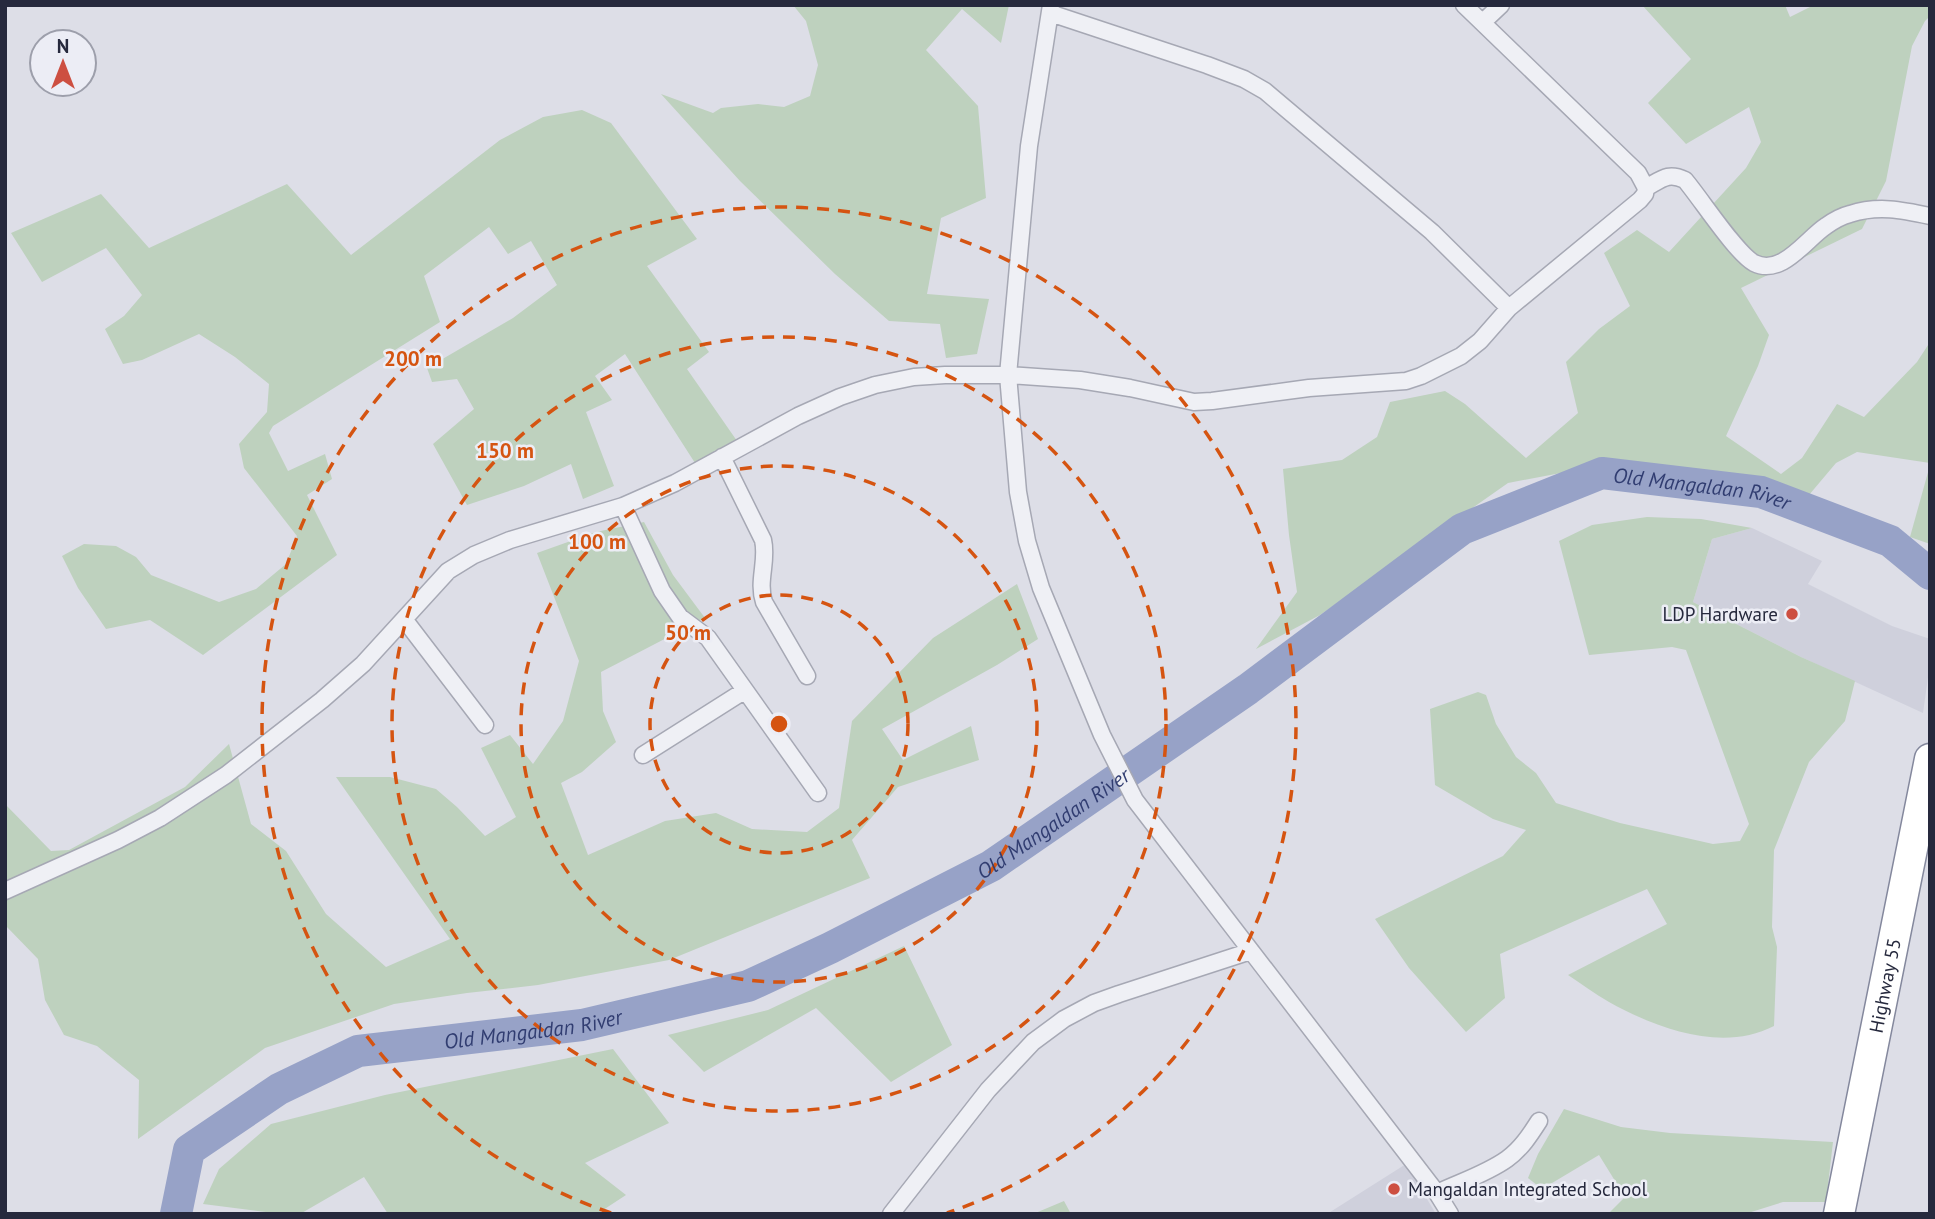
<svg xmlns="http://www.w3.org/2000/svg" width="1935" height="1219" font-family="'PT Sans',sans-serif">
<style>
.built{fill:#cfd0dc}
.green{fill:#bed1be}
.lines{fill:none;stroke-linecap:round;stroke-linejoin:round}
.river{stroke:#97a2c7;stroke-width:32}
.street-casing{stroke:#a6a8b4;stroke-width:19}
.highway-casing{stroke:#84889d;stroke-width:33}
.street{stroke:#eff0f5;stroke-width:16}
.highway{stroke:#fff;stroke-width:30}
.ring{fill:none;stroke:#d55411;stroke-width:3.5;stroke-dasharray:12 9}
.poi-dot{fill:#cd4f41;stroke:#ecedf5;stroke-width:2.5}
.labels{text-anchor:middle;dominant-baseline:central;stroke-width:5;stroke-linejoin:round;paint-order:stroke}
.poi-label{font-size:19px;fill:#26293d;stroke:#ecedf5;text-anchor:end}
.street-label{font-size:19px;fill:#26293d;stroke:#ecedf5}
.water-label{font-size:21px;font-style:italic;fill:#313d71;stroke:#ecedf5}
.centre{fill:#d55411;stroke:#ecedf5;stroke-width:3.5}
.ring-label{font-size:21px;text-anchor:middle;font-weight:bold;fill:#d55411;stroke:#ecedf5;stroke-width:5;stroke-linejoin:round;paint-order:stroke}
</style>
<rect width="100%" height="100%" fill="#dddee7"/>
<path class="built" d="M1752 528 1822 561 1808 584 1892 626 1930 639V663L1923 713 1801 657 1693 602 1712 539Z
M1406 1164 1436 1214H1327Z"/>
<path class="green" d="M793 5H1009L1001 43 962 9 926 50 978 106 986 198 941 218 927 294 989 299 977 354 946 358 940 324 889 321 835 274 740 181 661 94 713 113 721 108 758 104 784 107 810 96 818 65 806 21Z
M1642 5H1785L1790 17 1814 5H1930V16L1925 21 1912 46 1886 181 1862 229 1741 288 1769 335 1758 366 1726 436 1781 474 1802 458 1837 404 1864 417 1917 362 1930 342V463L1857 452 1836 463 1809 495 1729 476 1608 464 1508 483 1320 615 1256 649 1297 592 1289 535 1283 469 1342 460 1377 437 1390 402 1445 391 1465 404 1526 458 1578 413 1566 362 1599 329 1630 306 1604 253 1637 230 1669 252 1746 168 1761 142 1749 107 1686 144 1648 103 1691 59Z
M582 110 611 123 697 239 647 266 709 352 687 369 744 451 704 477 625 354 595 376 612 400 586 412 614 486 583 499 571 464 524 486 467 505 433 444 474 409 457 379 432 382 427 368 513 318 557 285 531 241 508 254 489 227 424 276 440 322 273 426 269 433 288 471 325 454 332 479 307 495 337 555 203 655 150 620 106 629 78 588 62 556 84 544 116 546 136 557 151 575 219 602 256 589 286 564 297 536 244 468 239 444 267 412 269 384 235 357 199 334 142 360 123 364 105 329 124 316 142 295 106 248 42 282 11 233 101 194 149 248 287 184 351 255 500 140 543 117Z
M1930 465V544L1910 537Z
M1647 517 1701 519 1752 528 1712 539 1693 602 1801 657 1855 681 1845 721 1809 762 1774 850 1772 927 1777 947 1774 1026C1722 1053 1656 1028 1609 1002 1595 994 1582 984 1568 975L1667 924 1647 889 1500 954 1505 998 1466 1032 1409 968 1375 919 1503 856 1526 830 1493 819 1435 785 1430 709 1478 692 1486 695 1496 724 1516 757 1536 773 1556 803 1620 823 1713 844 1740 841 1749 824 1686 650 1672 647 1589 655 1559 541 1592 525Z
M644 522 673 575 705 618 601 672 603 711 616 742 582 772 561 783 588 855 665 821 716 813 752 829 807 832 839 808 852 721 933 638 1017 584 1038 639 997 665 882 729 903 760 971 726 979 760 898 787 852 840 870 878 669 960 538 985 467 993 394 1004 265 1048 138 1139 139 1080 97 1046 64 1035 45 1000 38 959 5 925V804L51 851 69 850 185 787 229 744 251 824 286 851 326 914 386 967 450 939 336 777H390L436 789 457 807 485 836 516 817 481 748 510 735 533 764 563 721 579 661 537 553 596 532Z
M904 946 952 1045 891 1082 816 1008 704 1072 668 1035 768 1010Z
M613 1049 669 1123 585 1163 626 1195 597 1214H388L364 1177 300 1214H281L203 1204 219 1169 271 1124 385 1095Z
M1564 1109 1621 1127 1670 1133 1833 1142 1826 1202H1783L1745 1214H1608L1625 1197 1599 1155 1542 1189 1528 1178 1538 1154Z
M1064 1201 1071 1214H1033Z"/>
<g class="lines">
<path class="river" id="s1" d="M176 1214 189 1150 279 1089 358 1051 582 1025 748 986 830 948 991 866 1248 689 1462 529 1602 473 1761 492 1890 541 1930 574"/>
<g class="street-casing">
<path id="street" d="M1051 5 1029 146 1008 375 1018 492 1027 541 1041 588 1102 735 1135 800 1437 1193 1450 1214
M1050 13 1207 65 1244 79 1265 91 1432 232 1509 308
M1483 22 1501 5
M1646 188C1662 179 1668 172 1685 180 1701 199 1736 253 1754 263 1782 277 1806 239 1826 226 1833 221 1842 216 1850 214 1878 205 1902 210 1930 216
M722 457 763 540C768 561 757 581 764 602L807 676
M623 506 662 591 680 617 708 638 818 793
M404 619 485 725
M643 755 744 691
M5 891 118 840 160 818 226 775 322 700 363 664 448 571 474 555 510 540 623 506 675 483 798 416 840 397 875 385 914 377 945 375H1008L1080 380 1130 388 1194 402 1212 401 1309 388 1406 381 1421 376 1461 356 1480 341 1509 308 1640 200 1645 194 1646 188 1638 173 1464 5
M1437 1193C1460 1182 1486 1174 1507 1159 1521 1149 1530 1135 1539 1121
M891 1214 988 1090 1033 1042 1064 1019 1094 1003 1119 994 1251 951"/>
</g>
<g class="highway-casing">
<g id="highway">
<path id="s2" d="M1839 1214 1930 759"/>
</g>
</g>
<use href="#street" class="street"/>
<use href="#highway" class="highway"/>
</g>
<g class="ring">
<circle cx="779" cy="724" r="129"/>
<circle cx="779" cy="724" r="258"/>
<circle cx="779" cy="724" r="387"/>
<path d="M611 1213A517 517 0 1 1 947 1213"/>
</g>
<g class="poi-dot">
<circle cx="1792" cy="614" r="7"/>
<circle cx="1394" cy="1189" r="7"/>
</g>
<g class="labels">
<g class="poi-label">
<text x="1778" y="614">LDP Hardware</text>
<text x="1408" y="1189" text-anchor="start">Mangaldan Integrated School</text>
</g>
<g class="street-label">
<text stroke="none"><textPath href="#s2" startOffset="233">Highway 55</textPath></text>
</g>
<g class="water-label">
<text stroke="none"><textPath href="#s1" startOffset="1760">Old Mangaldan River</textPath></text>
<text stroke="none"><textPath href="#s1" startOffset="1004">Old Mangaldan River</textPath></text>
<text stroke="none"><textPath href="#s1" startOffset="438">Old Mangaldan River</textPath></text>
</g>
</g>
<circle cx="779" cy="724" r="10" class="centre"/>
<g class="ring-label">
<text x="413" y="366">200 m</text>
<text x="505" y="458">150 m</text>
<text x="597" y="549">100 m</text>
<text x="688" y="640">50 m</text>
</g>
<rect width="1935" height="1219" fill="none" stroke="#26293d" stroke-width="14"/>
<g transform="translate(63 63)"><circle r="33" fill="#ecedf5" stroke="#9d9fab" stroke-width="2"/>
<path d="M0-5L12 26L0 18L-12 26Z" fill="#cd4f41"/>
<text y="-10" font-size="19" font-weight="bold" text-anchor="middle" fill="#26293d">N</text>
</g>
</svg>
